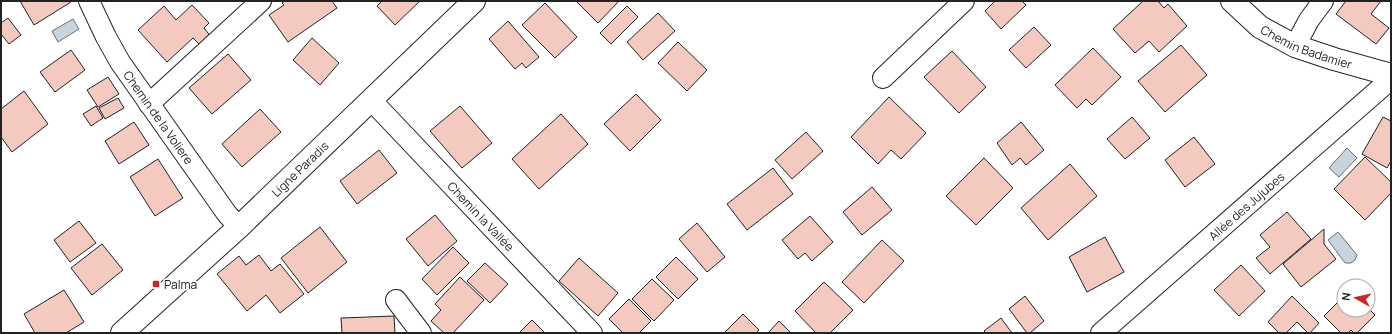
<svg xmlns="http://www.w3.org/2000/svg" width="1392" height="334" font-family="Manrope,sans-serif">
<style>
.water{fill:#c7d3dd;stroke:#6f6f6f}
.building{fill:#f3c9c0;stroke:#222}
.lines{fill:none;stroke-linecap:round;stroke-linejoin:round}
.minor-casing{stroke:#222;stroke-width:22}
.tertiary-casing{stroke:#222;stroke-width:24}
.secondary-casing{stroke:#222;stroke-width:24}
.minor{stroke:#fff;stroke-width:20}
.tertiary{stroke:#fff;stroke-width:22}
.secondary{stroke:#fff;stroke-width:22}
.poi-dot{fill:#c62828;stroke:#fff;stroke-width:1.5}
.labels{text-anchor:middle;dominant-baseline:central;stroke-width:3;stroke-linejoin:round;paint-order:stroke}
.street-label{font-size:12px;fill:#222;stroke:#fff}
.poi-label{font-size:12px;fill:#222;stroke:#fff;text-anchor:start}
</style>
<rect width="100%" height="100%" fill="#fff"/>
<path class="water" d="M73 19 79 29 58 42 52 31Z
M1347 148 1357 158 1339 177 1329 168Z
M1338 232 1357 255 1355 260 1351 263H1345L1328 240Z"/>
<path class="building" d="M20 1H71V2L34 25Z
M285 1H332L337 8 288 42 269 15 284 5 282 3Z
M382 1H420L395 25 377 6Z
M576 1H619L598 23Z
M995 1H1022L1026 5 1001 29 985 11Z
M1143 1H1158L1164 8 1168 4 1187 26 1159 52 1149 41 1135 53 1113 29Z
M1346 1H1381L1371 14 1389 28 1376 44 1336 14Z
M545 3 577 37 555 58 522 25Z
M192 5 209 23 204 28 212 38 202 47 193 38 167 62 138 30 164 6 176 20Z
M627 6 638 17 611 44 600 33Z
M658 13 675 31 643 60 627 42Z
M8 18 21 35 9 44 1 34V23Z
M508 21 539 57 526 68 522 63 515 69 489 39Z
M1034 27 1051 45 1026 68 1009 50Z
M312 38 339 63 320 85 293 60Z
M678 42 707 70 687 91 658 63Z
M1181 45 1207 75 1165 112 1138 81Z
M1093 48 1121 77 1092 105 1086 99 1077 108 1055 85Z
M71 50 85 70 55 92 40 72Z
M952 51 986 87 959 113 924 77Z
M228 54 251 80 212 114 189 88Z
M108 77 119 94 98 107 87 90Z
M24 91 48 124 12 152 1 137V109Z
M636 94 661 120 630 151 604 124Z
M889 97 926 133 901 159 891 150 878 164 851 137Z
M118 98 124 108 105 119 99 108Z
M96 106 103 118 91 126 83 114Z
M460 106 492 143 462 168 430 131Z
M260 109 281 132 242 167 222 144Z
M561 114 588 144 539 189 512 159Z
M1132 117 1150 138 1125 159 1107 139Z
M1383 117 1391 121V161L1387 168 1362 154Z
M134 122 149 145 119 164 105 141Z
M1021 122 1044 150 1026 165 1020 158 1012 165 997 143Z
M806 132 823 151 792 179 775 160Z
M1194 137 1215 164 1185 187 1165 160Z
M379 150 397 173 357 204 340 181Z
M1365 157 1391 182V193L1365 220 1334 189Z
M984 158 1013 188 976 225 946 196Z
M158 159 183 198 155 216 130 177Z
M1070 164 1097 196 1048 240 1021 208Z
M773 168 793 194 747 230 727 204Z
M872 187 892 210 862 235 843 212Z
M1287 212 1311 239 1270 274 1256 258 1270 247 1260 235Z
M435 215 457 241 428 266 406 239Z
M810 216 833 242 812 261 805 253 798 259 782 240Z
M79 221 96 243 70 262 54 240Z
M697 223 725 257 707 272 679 239Z
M320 227 347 262 308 293 281 258Z
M1324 229V244L1336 259 1301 287 1283 264Z
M1105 237 1124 272 1087 292 1069 257Z
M882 240 904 261 864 303 842 282Z
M102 244 123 270 92 295 71 268Z
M453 247 469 263 437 295 422 279Z
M259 255 271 271 280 264 304 294 280 313 266 295 247 311 217 274 239 256 246 265Z
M676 257 698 279 678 299 656 277Z
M579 258 618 293 598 316 559 281Z
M485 263 508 284 490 303 467 281Z
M1241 265 1265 291 1239 316 1214 290Z
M460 277 484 300 453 333H444L431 321 441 310 435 304Z
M652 279 674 300 654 321 632 299Z
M824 282 853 310 830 333H816L795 311Z
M64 290 84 322 66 333H35L24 314Z
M1025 296 1044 321 1030 333H1027L1009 309Z
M1292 296 1319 323 1310 333H1308L1297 322 1286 333H1279L1268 322Z
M1344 296V310H1368V308L1375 315 1357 333H1354L1351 330 1348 333H1341L1324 316Z
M629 299 651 321 639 333H623L609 319Z
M743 314 759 330 756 333H724Z
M394 316 395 333H342L341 318Z
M1001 318 1012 333H986L984 331Z
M532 320 545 333H519Z
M779 321 791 333H768Z"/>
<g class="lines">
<g class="minor-casing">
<g id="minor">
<path id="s1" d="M89 1 106 37 120 62 227 214 239 227"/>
<path d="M1295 46 1309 20 1323 1"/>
<path d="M883 78 964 1"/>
<path id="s2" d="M371 100 592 333"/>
<path d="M149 104 261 1"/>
<path d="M396 300 421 333"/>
<path id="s3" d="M1101 333 1391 79"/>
</g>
</g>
<g class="tertiary-casing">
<g id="tertiary">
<path id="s4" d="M1232 1 1260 27 1295 46 1334 59 1391 75"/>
</g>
</g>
<g class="secondary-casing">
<g id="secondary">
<path id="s5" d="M122 333 239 227 474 1"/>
</g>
</g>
<use href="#minor" class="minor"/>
<use href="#tertiary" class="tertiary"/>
<use href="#secondary" class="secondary"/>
</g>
<rect class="poi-dot" x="152" y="280" width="8" height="8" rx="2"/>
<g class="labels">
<g class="street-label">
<text stroke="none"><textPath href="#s4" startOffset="89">Chemin Badamier</textPath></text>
<text stroke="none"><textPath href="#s1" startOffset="136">Chemin de la Voliere</textPath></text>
<text stroke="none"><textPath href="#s5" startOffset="242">Ligne Paradis</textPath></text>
<text stroke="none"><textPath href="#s3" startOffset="193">Allée des Jujubes</textPath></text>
<text stroke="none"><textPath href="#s2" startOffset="160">Chemin la Vallée</textPath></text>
</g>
<g class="poi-label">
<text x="164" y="284">Palma</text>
</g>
</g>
<rect width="1392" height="334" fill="none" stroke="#222222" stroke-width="4"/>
<g transform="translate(1356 298) rotate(278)"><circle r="19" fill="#ffffff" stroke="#a7a7a7"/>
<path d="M0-3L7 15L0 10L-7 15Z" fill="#c62828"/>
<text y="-6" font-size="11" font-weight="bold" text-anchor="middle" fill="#222222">N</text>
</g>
</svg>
